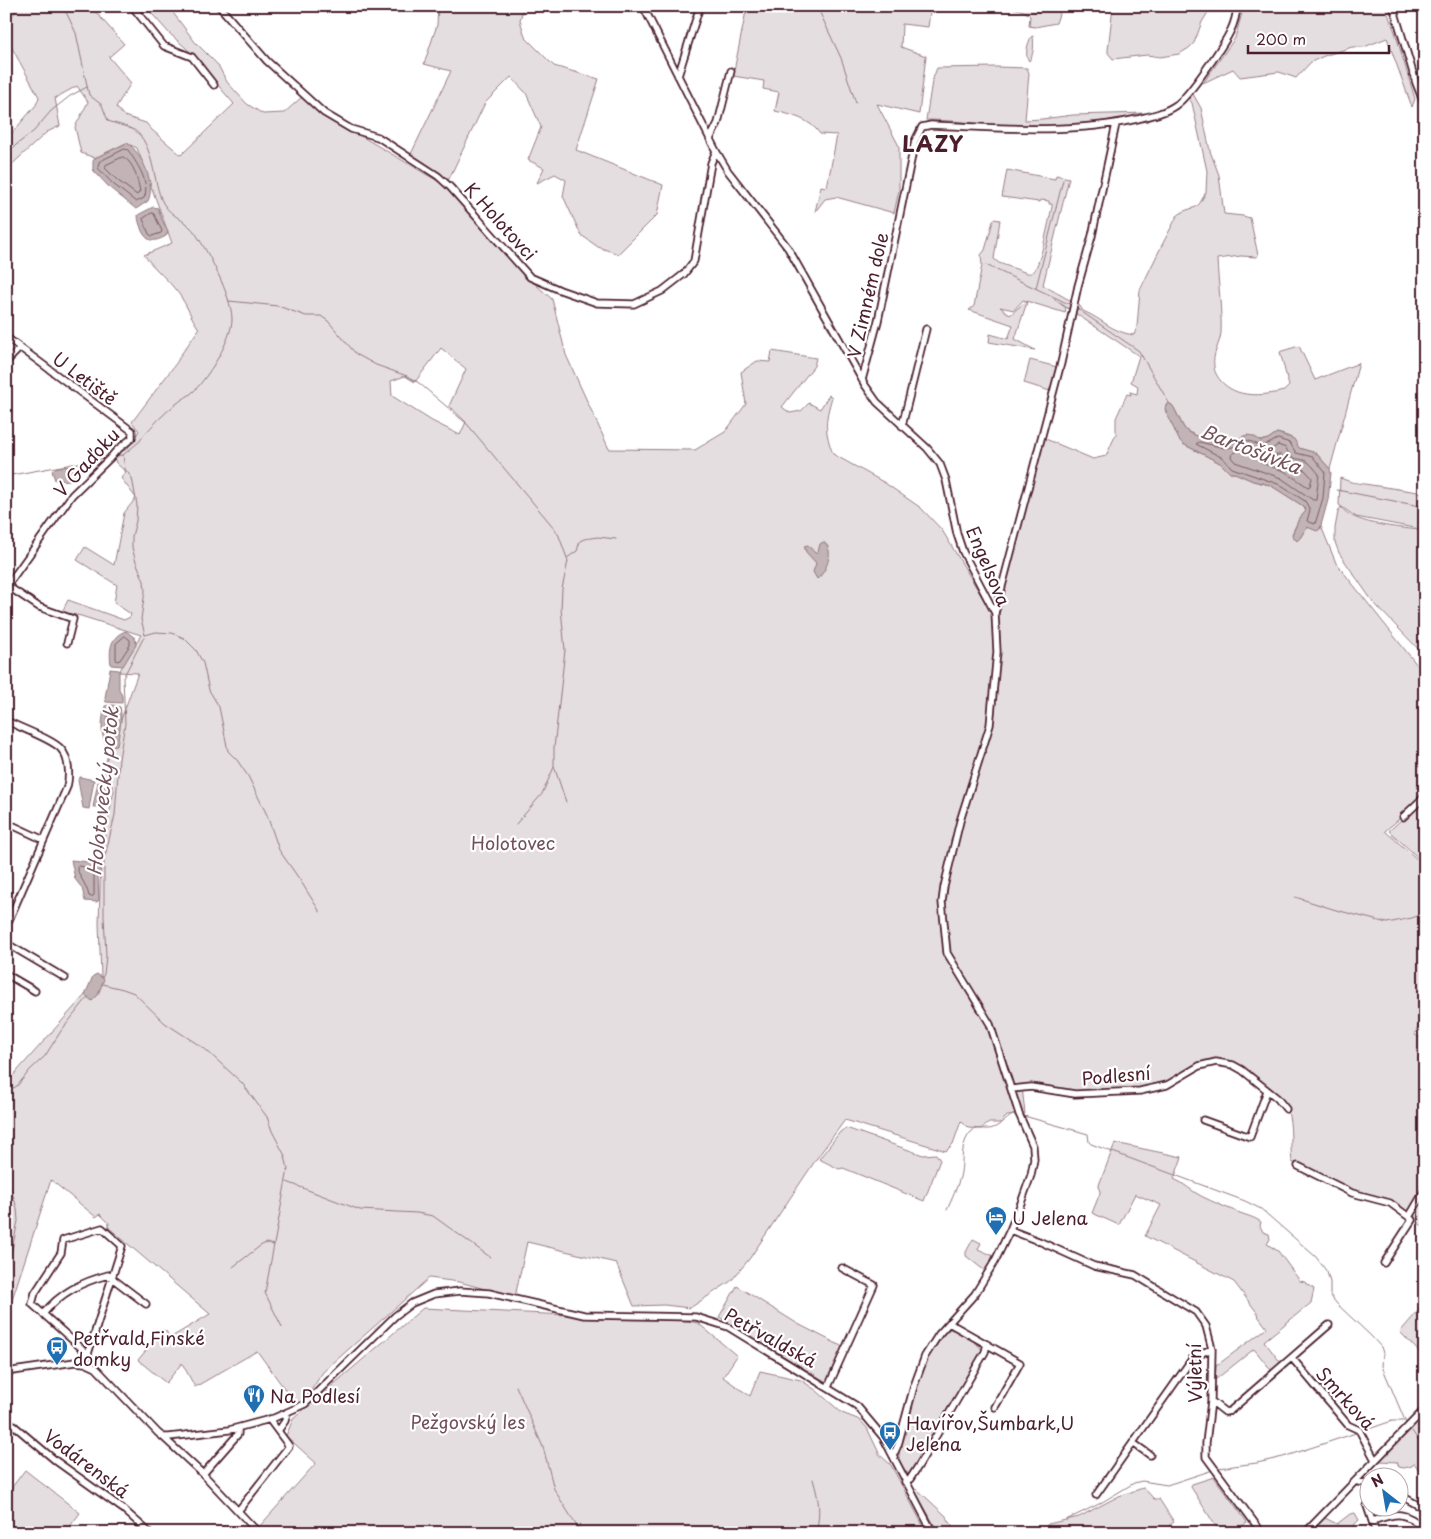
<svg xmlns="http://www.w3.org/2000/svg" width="1431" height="1539" font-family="'Playpen Sans',sans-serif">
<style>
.green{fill:#e5dee0;stroke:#987e86;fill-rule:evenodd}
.water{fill:#c1b3b6;stroke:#91787e}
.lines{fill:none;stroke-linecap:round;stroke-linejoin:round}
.shore{stroke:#7a5a63;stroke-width:1}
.stream{stroke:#91787e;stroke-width:1}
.minor-casing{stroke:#4a1f2b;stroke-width:9}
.minor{stroke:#fff;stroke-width:5.5}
.labels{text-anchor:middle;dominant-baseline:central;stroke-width:4.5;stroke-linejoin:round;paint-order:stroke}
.street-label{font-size:18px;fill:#4a1f2b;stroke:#fff}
.park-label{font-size:18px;fill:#714f58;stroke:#fff}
.poi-label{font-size:18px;fill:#4a1f2b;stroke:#fff;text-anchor:start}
.water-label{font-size:19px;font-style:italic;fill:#74535c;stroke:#fff}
.district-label{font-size:22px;font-weight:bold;letter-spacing:1px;fill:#4a1f2b;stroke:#fff}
</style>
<rect width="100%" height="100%" fill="#fff"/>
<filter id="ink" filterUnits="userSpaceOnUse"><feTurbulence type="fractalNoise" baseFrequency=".02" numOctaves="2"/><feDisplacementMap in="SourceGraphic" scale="10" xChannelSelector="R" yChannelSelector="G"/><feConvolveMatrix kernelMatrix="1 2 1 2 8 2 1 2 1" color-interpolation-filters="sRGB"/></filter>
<g filter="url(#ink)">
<path class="green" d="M17 6H95L93 9 124 44 109 57 131 83 116 107 124 116 146 123 152 130 181 155 234 104 187 49 169 33 145 6H168L195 42 218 65 227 82 247 104 263 114 284 113 303 96 320 112 448 187 526 276 552 299 566 355 609 449 695 450 725 432 746 404 741 372 757 361 770 362 772 351 816 358 814 366 782 407 790 413 801 411 809 403 820 409 829 395 832 397C825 421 824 430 833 454L885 483 921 508 942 530 997 622 1041 437 1093 459 1106 456 1116 434V418L1127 394 1131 395 1130 392 1137 394 1138 386 1131 382 1139 356 1054 299 1066 308 1065 313 1023 300 1014 310 1000 307 1010 315 1025 302H1027L1015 339 1035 350 989 342 990 334 1008 339 1013 325 969 310 974 306 982 265 981 255 985 250 993 221 994 219 1000 220 994 259 999 263 1027 273C1031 273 1032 274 1034 271 1041 262 1049 220 1052 207V204H1049V201L1040 200 1039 202 1002 197 1007 170 1055 179 1056 175 1069 178 1043 285 1080 306 1083 311C1103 319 1111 332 1134 335L1137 327 1140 290 1161 247 1177 216 1184 211 1196 207 1200 203 1206 192 1207 171 1192 103 1189 99 1193 94 1201 108 1210 151 1219 175 1224 214 1243 216 1250 218 1258 255 1257 257 1241 256 1217 259C1218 283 1222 309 1221 333 1220 344 1212 354 1214 366 1214 371 1217 376 1220 380 1236 399 1262 396 1284 391L1289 386 1280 352 1282 351 1299 346 1315 380 1359 363 1330 469 1316 453 1298 448C1295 437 1288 436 1277 433L1268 439 1261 441C1243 429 1244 440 1229 443 1220 444 1191 436 1185 429 1182 426 1176 410 1172 405L1168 403 1166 405V412L1171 423 1183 444 1220 463 1230 473H1235L1253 481 1270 485 1303 506 1306 511 1299 519 1292 534 1294 539 1300 538 1307 527 1320 529 1321 526 1336 563 1425 675V689L1422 694 1425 724V792L1418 803 1385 831 1425 866V1018L1421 1017 1415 1035 1425 1040V1228L1384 1198 1352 1191 1292 1162C1290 1146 1292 1131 1289 1116 1287 1103 1256 1076 1244 1070 1236 1065 1224 1064 1215 1061L1155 1087 1076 1093 1022 1086 1025 1114 1007 1116 1000 1123H989L981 1129 968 1128 961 1121 953 1144 946 1151 845 1120 817 1158 750 1258 731 1281 690 1308 664 1305 634 1306 616 1263 527 1242 515 1297 459 1282 429 1278 323 1372 310 1392 297 1406 257 1351 195 1387 182 1363 166 1383 138 1360 163 1330 166 1331 170 1338 210 1314 108 1227 109 1223 100 1214 96 1217 51 1180 6 1318V1080L10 1079 101 977 99 924 101 855 114 790 103 769 138 673 119 672 141 635 81 616 62 612 68 600 124 620 130 617 131 614 114 603 117 585 77 560 85 547 114 565 124 513 136 498 121 478 126 472 116 463 114 456 128 448 139 431 132 422 177 362 180 356 199 329C191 318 187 305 179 294 169 280 154 269 144 255L172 243 137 148 126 143 95 158 81 153 75 127 88 102 77 86 55 98 60 126 47 132 6 170V140L36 105 39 97 12 48 8 27ZM441 348 466 369 449 406 466 422 460 435 432 421 392 396 391 381 405 376 415 382Z
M438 6H524L520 20 525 37 554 66 599 79 576 150 663 185 657 215 618 254 598 247 581 235 563 196 566 180 555 174 537 183 544 168 528 160 541 127 526 93 511 77 485 103 448 181 410 156 451 71 424 64 437 25Z
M747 6H931L928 27 902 24 901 47 926 56 919 114 877 104 899 146V190L894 213 836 197 825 199 815 212 821 186 827 187 837 135 820 134C810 119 792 115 775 111L779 92 763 89 764 81 733 76Z
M976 6H1062L1056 23 1035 27 1029 26 1030 16C1018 2 992 13 976 6Z
M1113 6H1212L1202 22 1194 43 1189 48 1179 54 1160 57 1147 55 1113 59 1108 53V50Z
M1244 6H1385L1395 32 1415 99 1412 107 1387 38 1364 47H1352L1324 56 1311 62 1296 78 1279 72 1240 77 1233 69 1203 83 1235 38Z
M1033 36C1034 44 1034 55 1029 61 1024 55 1028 43 1031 37Z
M997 67 1027 68 1029 73 1025 120 1042 119 1073 115 1145 113 1142 117C1100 125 1057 127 1015 126 985 125 956 120 926 120L932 81 937 68Z
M1030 360 1057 367 1050 391 1024 383Z
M1340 478 1351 482 1425 493V530L1356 517 1339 505Z
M1341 507C1355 526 1402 527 1425 531V656L1373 602 1339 553 1335 542V528L1338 512Z
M1425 798V863H1424L1389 831Z
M846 1128 923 1155 936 1154 940 1160 924 1201 843 1168 839 1169 819 1159 840 1132Z
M1115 1143 1182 1157 1174 1179C1184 1183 1191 1191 1201 1196 1213 1202 1227 1208 1240 1213 1248 1216 1254 1217 1261 1222L1260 1226 1263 1232 1269 1234 1270 1239 1267 1244 1278 1251 1300 1281 1305 1282 1314 1289 1311 1303 1264 1341 1281 1363 1272 1371 1254 1349 1215 1380 1216 1366 1267 1328 1258 1316 1259 1315 1234 1282 1145 1236 1161 1205 1135 1194 1119 1225 1092 1213 1100 1193 1099 1185Z
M973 1239 981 1243 978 1249 994 1256 985 1271 966 1256V1252Z
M737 1286 798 1324 845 1348 828 1383 719 1317Z
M1425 1299V1358L1400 1332 1418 1311Z
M423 1308 688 1321 698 1323 737 1356 723 1377 750 1396 760 1371 801 1380 817 1391 842 1413 860 1420 867 1428 880 1455 891 1465 927 1533H261L258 1528 316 1463 286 1436 293 1419Z
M950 1329C958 1331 978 1342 982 1350L960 1390 928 1443 917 1463 909 1474 907 1473C904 1468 898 1462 899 1456 899 1445 905 1433 908 1422 914 1400 927 1338 950 1329Z
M1425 1414V1474L1419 1470 1414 1463 1412 1466 1404 1468 1399 1467 1397 1462 1380 1461 1381 1457Z
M25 1470 80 1513 65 1533H6V1495Z
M1214 1477 1247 1522 1234 1533H1220L1191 1487 1192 1484Z
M1143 1488 1145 1489 1154 1499H1159L1174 1522 1159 1533H1042L1048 1524 1079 1517 1119 1496Z
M917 1489 946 1516 957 1533H939L915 1491Z
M1355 1513 1359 1520 1354 1525V1533H1307L1323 1517 1337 1524 1350 1514Z"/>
<path class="water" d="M127 143C142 152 156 185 148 201L136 209 110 188 93 170V161L95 158Z
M153 207 158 208 162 220 168 231 166 236C155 242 148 243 142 231 140 225 138 221 138 215Z
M1168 403 1172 405C1176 410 1182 426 1185 429 1191 436 1220 444 1229 443 1245 440 1242 428 1261 441L1268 439 1277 433 1294 439 1299 448 1316 453 1330 469 1331 473 1328 500 1320 529 1317 531 1307 527 1300 538 1297 541 1292 535 1299 519 1306 511 1303 506 1270 485 1253 481 1235 473H1230L1220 463 1183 444 1179 440 1166 412 1165 408Z
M73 466 76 468 77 477C72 481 61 481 55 480L52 471 57 467Z
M823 542C836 548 826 573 817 579L813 572 816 563 806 552 804 546 808 545 815 553 818 552 820 544Z
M126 631 135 638 136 645 123 666 111 665C109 650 110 636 126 631Z
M110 669 119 670V689L122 696V703L106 702 105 698Z
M113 705 120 707C123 718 119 733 117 745L108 746C99 736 102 719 105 706Z
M80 777 94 780 89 809 83 808 78 780Z
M98 782 109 785 111 789 107 806 93 807Z
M71 860 98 863 100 868 98 875 99 900 97 902 85 901 82 888 75 879Z
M97 974 104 979 98 995 92 1001 85 995 93 976Z"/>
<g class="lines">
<path class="shore" d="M125 149 128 150C136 162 151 183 144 198L136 202 113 184 98 168 99 162Z
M123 157C135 163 137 179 140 191L137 195 117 180 105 168 106 165Z
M152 213 154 214 162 231 161 233 152 236 149 234 143 219Z
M1278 439 1290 443 1296 453 1313 457 1325 472 1323 498 1315 524 1307 521 1310 510 1305 501 1278 484 1232 468 1223 458 1196 444 1199 442 1225 448 1233 447 1247 440 1261 446 1270 443Z
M1278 445 1286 448C1292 463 1297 456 1308 462 1312 465 1316 471 1319 474L1316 500H1313L1281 478 1235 462 1231 457 1232 454 1247 446C1261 450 1263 456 1278 445Z
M1278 455H1281L1290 465 1305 470 1312 478 1310 486 1308 487 1284 471 1261 463 1262 460Z
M125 636 130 640V645L120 660 117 661 116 659V644Z
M110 711H114L116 713 113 739 111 741 108 739C107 730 106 719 110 711Z
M79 866 94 869V895L92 897 89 896C86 883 80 879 77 868Z"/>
<path class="stream" d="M61 6 66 12 76 33 89 95 102 105 108 121C116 124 126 126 134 130 154 143 153 184 163 203 171 217 188 221 196 234 209 254 231 295 232 318 233 338 208 377 194 391 189 396 182 399 176 404 164 413 153 425 143 436L140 441 123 455 125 469 132 478 137 505 136 521 132 536V547L135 559 144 581 145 591 141 619 145 635 123 678 125 724 119 759 115 815 104 860V916L106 956 104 974 102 978
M819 6 820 13 841 58 856 103
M6 155 16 145 34 131 51 111 70 96 87 87
M986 265 1071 305
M1036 288 1063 180
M229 301 278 306 306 316H321L328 321 356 354 376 365 407 376 419 383 467 424 555 529 559 536 568 561 562 589 561 609 565 650 554 748V766L566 802
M1076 308 1139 351 1169 403
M115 456 123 455
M6 476 106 458
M1337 490 1425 507
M567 558 577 551 580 541 584 539 598 537 616 539
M145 635 156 632 172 633 184 638 196 650 203 663 209 690 219 707 228 751 237 760 248 776 267 815 279 850 300 880 320 912
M516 824 542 794 554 767
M1295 897 1336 910 1387 923 1412 918 1420 915 1425 909
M102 984 123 989 134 993 165 1023 205 1049 242 1083 267 1117 272 1131 285 1156 288 1169 265 1293 282 1327
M6 1092 17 1086 30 1070 45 1056 61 1031 88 997
M6 1111 8 1092
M1024 1116 1088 1134 1089 1142 1091 1144 1245 1201 1261 1209 1316 1257 1327 1272 1330 1282V1295L1337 1304 1371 1336 1381 1347 1383 1353 1382 1366 1406 1423
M6 1122 11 1145 8 1179 17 1208 18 1221 8 1268
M287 1182 360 1210 417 1213 433 1216 490 1257
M947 1210C952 1199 957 1188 960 1177 964 1162 959 1145 971 1132 976 1126 986 1131 993 1128 1001 1125 1008 1117 1016 1113
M233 1267 260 1246 266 1243 274 1245
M516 1386 543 1447 554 1489 581 1533
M1363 1431 1392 1421H1404
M1412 1431 1425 1450
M1218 1468 1257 1463 1283 1457 1359 1432
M813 1479C819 1501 821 1510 816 1533
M1066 1520 1099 1504 1134 1483 1142 1481 1167 1485 1213 1470"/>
<g class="minor-casing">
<path id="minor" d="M132 6 164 46 192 57 214 85
M219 6 267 61 324 113 351 129 378 137 438 176 450 187 530 277 560 290 597 303 634 304 662 291 684 274 694 261 711 163 716 151
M643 6 716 151 728 171 788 248 865 385 877 402 927 448 940 464 946 480 957 534 963 552 995 613 997 652 990 725 960 821 944 887 942 902 947 953 990 1024 1019 1114 1033 1146 1034 1159 1031 1175 1021 1203 1010 1230 995 1261 975 1294 939 1334 925 1356 914 1386 898 1445 893 1456
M1393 6 1416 83 1425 106
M678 76 700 6
M710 139 718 123 731 71
M6 337 132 431V438L116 451 110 458 72 495 7 586
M6 362 20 348
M862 380 878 321 915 141 922 127 931 125C998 128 1072 134 1137 119 1150 116 1165 113 1176 105 1188 97 1203 73 1212 61 1223 44 1236 28 1237 6
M902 426 926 329
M6 585 39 607 73 619 67 643
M995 613 1061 363 1078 286 1092 236 1116 124
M1425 694V724
M1403 817 1424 797 1425 790
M14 826 44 840
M6 927 67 787C70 775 69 758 61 749 54 740 21 728 9 722
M6 943 65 978
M6 974 35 991
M1012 1089 1031 1087 1075 1094 1140 1091 1167 1085 1199 1066 1216 1062 1233 1065 1242 1070 1277 1098 1286 1109
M1203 1120 1250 1137 1267 1091
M1298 1166 1352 1193 1390 1203 1409 1217 1425 1190
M1010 1230 1041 1242 1094 1266 1135 1275 1196 1312 1206 1326 1212 1349 1211 1401 1206 1443V1457L1262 1533
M1384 1263 1412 1220 1409 1217
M43 1314C61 1292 82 1282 108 1275L146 1304
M949 1323 1020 1363 995 1407
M1292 1358 1348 1425 1359 1430 1375 1460
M85 1363 88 1354 122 1246 102 1228 63 1240 61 1253 35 1293 32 1304 88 1354
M6 1372 75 1362 85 1363 96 1368 158 1433 163 1437H169L229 1430 274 1418 305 1404 395 1316 412 1303 434 1294 460 1291 489 1293 584 1315 696 1317 728 1327 857 1406 883 1437 933 1533
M828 1387 874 1285 842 1268
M1211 1401 1225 1412 1230 1411 1329 1325
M6 1419 56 1461 123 1509 150 1533
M278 1431 285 1421 287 1412
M163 1437 203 1474 253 1527 261 1533
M1133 1443 1150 1455
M203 1474 238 1434V1428
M1355 1481 1368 1484
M905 1482 910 1479 919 1465 985 1352 987 1344
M1398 1494 1425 1509
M1096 1495 1194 1356 1212 1349
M1367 1506 1376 1533
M238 1511 289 1446 269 1419
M1372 1521C1397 1513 1404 1510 1425 1529
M1305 1533 1425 1409"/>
</g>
<use href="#minor" class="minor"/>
</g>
</g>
<defs>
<g id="hotel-pin" transform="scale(1.125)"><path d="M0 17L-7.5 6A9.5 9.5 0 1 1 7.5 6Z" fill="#1f6fb2" stroke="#fff"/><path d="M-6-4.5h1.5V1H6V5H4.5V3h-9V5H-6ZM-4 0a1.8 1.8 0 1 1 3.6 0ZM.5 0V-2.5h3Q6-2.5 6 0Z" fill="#fff"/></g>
<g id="bus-pin" transform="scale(1.125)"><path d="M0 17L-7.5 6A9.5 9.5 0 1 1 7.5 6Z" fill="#1f6fb2" stroke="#fff"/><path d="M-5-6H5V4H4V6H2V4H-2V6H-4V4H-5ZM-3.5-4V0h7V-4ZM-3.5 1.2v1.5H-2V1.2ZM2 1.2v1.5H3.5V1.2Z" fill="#fff"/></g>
<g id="restaurant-pin" transform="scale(1.125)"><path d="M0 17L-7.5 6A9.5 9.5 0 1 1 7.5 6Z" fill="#1f6fb2" stroke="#fff"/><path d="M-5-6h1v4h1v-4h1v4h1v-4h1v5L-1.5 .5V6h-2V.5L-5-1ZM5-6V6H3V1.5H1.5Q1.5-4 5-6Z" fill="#fff"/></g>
</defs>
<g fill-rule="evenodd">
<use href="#hotel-pin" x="996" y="1217"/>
<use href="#bus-pin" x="57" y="1347"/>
<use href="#restaurant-pin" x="254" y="1395"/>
<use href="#bus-pin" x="890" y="1432"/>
</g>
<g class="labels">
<g class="street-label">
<text transform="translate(501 221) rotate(48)">K Holotovci</text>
<text transform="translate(867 295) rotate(-77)">V Zimném dole</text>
<text transform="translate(85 378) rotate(37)">U Letiště</text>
<text transform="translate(86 462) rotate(-47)">V Gaďoku</text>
<text transform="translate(989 566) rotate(67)">Engelsova</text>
<text transform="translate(1116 1075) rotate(-5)">Podlesní</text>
<text transform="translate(771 1337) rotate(29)">Petřvaldská</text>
<text transform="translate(1194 1373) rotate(-91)">Výletní</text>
<text transform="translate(1346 1398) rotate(48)">Smrková</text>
<text transform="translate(87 1463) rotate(37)">Vodárenská</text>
</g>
<g class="park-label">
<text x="513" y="842">Holotovec</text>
<text x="468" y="1421">Pežgovský les</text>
</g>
<g class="poi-label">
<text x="1012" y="1217">U Jelena</text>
<text x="73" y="1337">Petřvald,Finské<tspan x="73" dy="21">domky</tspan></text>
<text x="270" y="1395">Na Podlesí</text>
<text x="906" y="1422">Havířov,Šumbark,U<tspan x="906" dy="21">Jelena</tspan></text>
</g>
<g class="water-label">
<text transform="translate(1251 448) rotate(21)">Bartošůvka</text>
<text transform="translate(102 791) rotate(-84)">Holotovecký potok</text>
</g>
<g class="district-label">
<text x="933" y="142">LAZY</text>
</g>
</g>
<rect width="1431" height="1539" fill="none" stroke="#fff" stroke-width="25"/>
<rect x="12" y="12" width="1406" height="1514" fill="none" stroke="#4a1f2b" stroke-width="2" filter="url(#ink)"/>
<g transform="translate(1384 1492) rotate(329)"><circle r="24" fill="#ffffff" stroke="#b7a5aa"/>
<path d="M0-4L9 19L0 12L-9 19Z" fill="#1f6fb2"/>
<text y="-8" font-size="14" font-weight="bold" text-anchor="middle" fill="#4a1f2b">N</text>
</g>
<path d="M1248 45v8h141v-8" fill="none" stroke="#4a1f2b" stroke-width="2.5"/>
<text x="1256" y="45" font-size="15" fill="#4a1f2b" stroke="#ffffff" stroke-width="4" paint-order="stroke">200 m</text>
</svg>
